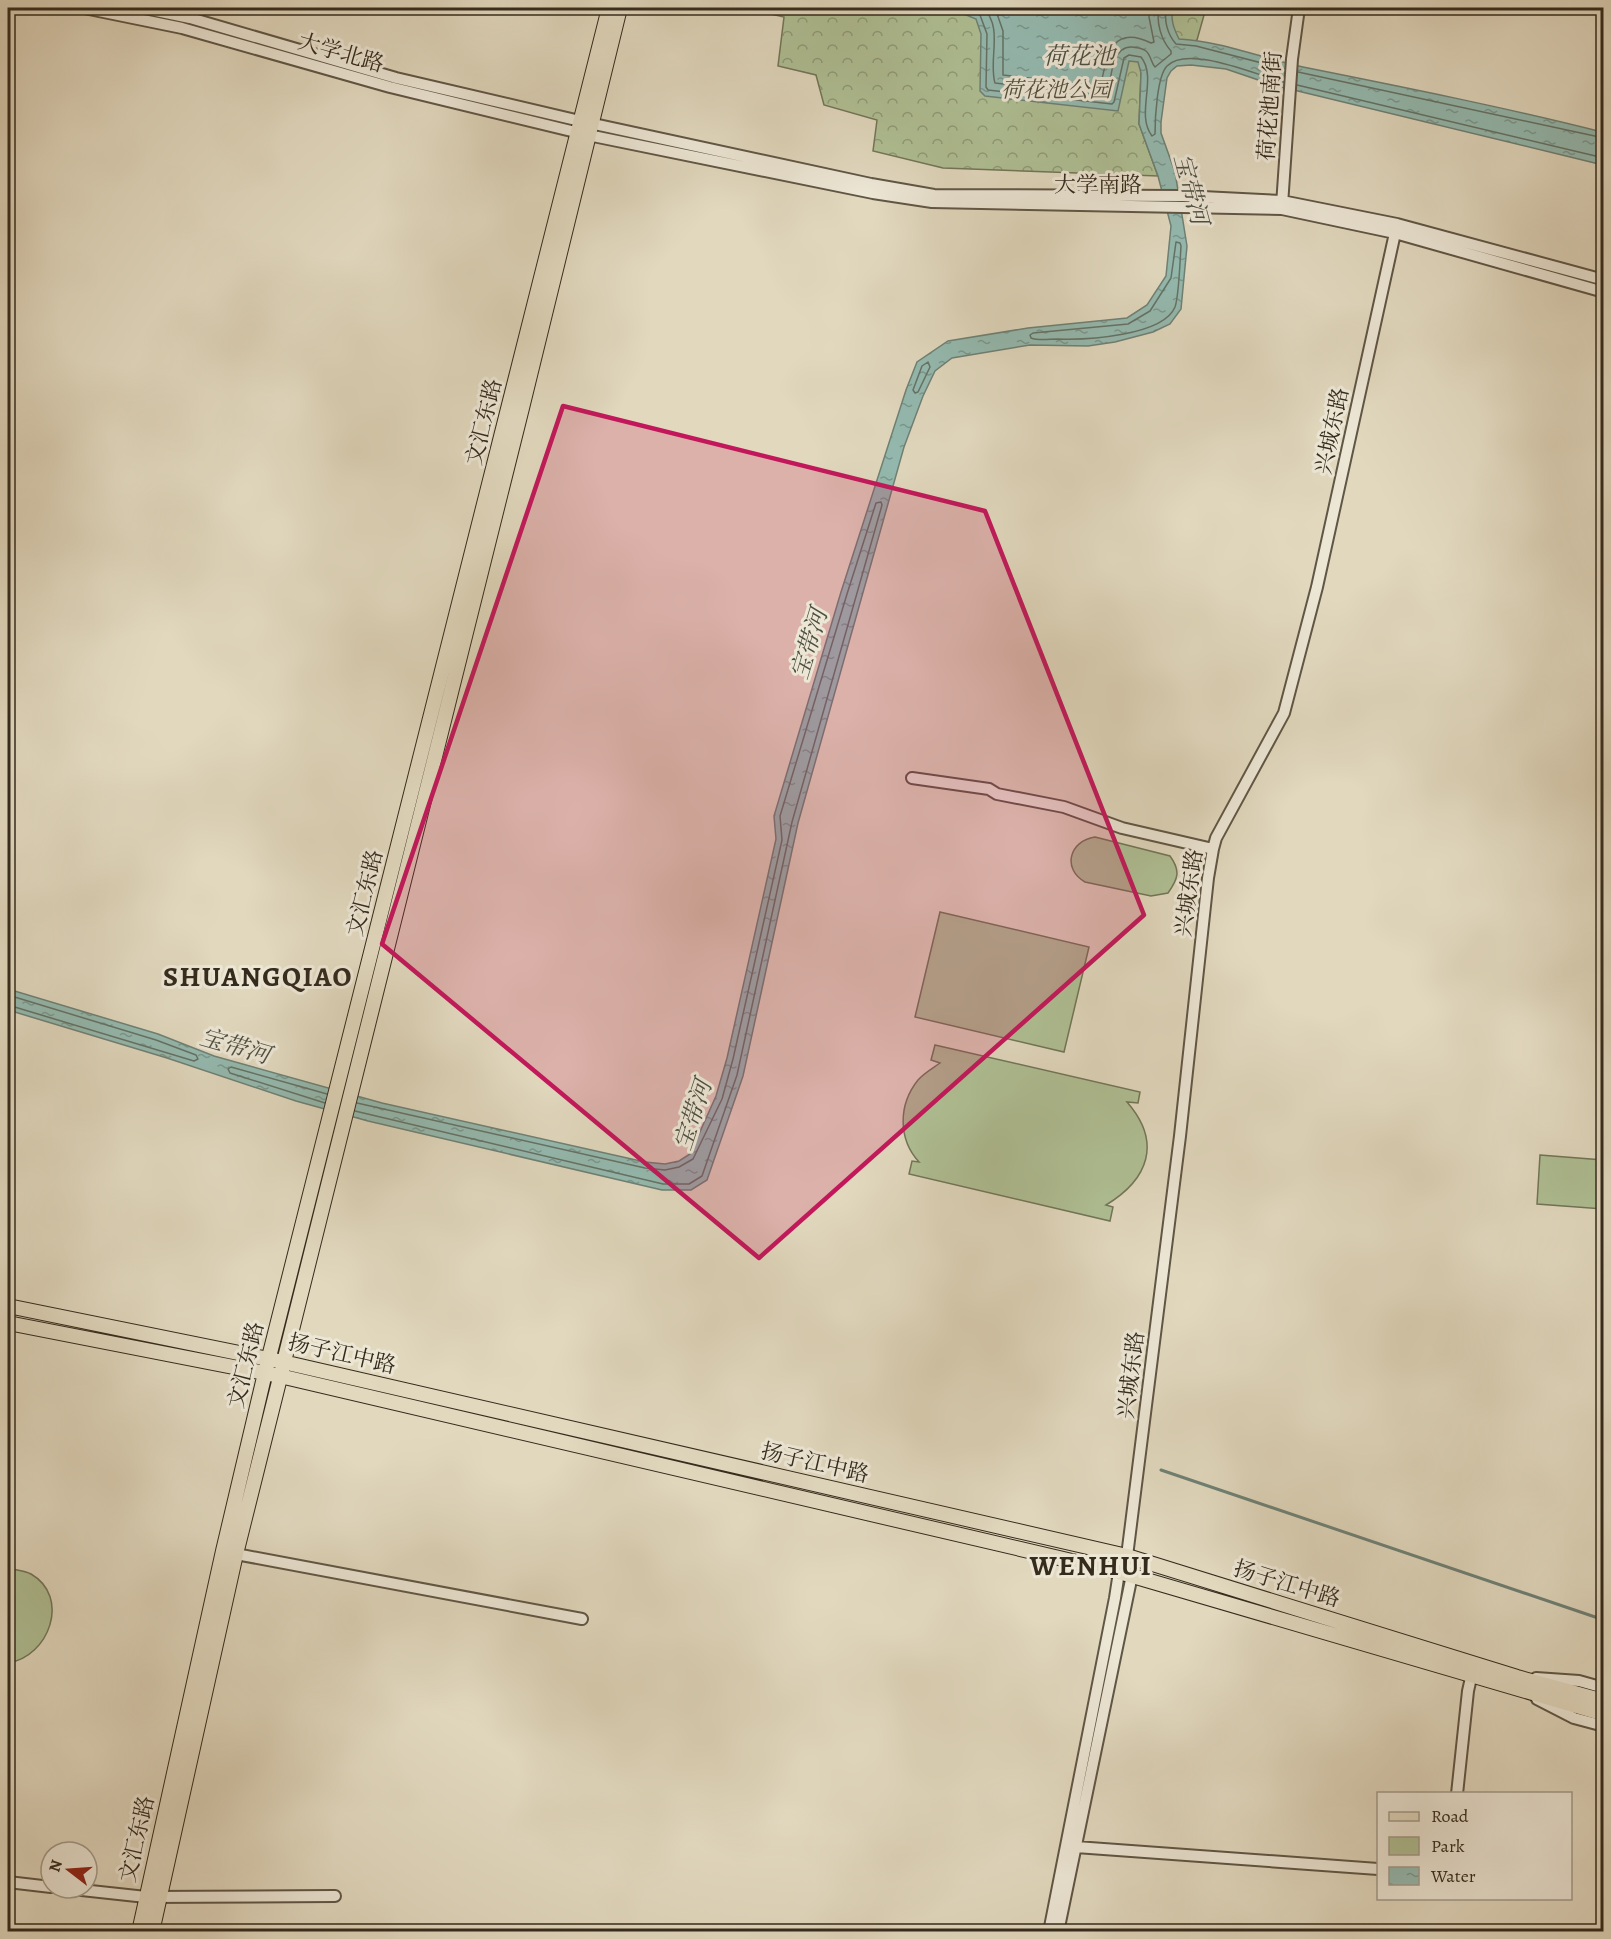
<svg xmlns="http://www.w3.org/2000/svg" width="1611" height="1939" font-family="Alegreya,'Noto Serif SC',serif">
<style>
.green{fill:#afbf94;stroke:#727558;stroke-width:1.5}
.forest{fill:url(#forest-crowns);stroke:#727558;stroke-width:1.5}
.water{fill:url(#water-ripples);stroke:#6e8175;stroke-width:1.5}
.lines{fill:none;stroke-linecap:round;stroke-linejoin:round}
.shore{stroke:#647266;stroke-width:1.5}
.stream{stroke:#6e8175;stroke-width:3}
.minor-casing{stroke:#605645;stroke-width:14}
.major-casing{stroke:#352b1d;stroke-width:16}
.minor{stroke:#ece6d5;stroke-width:10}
.major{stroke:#e1d8be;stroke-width:14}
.marked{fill:#c2185b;fill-opacity:0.2;stroke:#c2185b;stroke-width:4.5;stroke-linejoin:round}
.labels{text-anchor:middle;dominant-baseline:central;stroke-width:6;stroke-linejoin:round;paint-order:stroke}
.street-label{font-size:22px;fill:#352b1d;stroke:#ece6d5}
.park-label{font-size:22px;font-style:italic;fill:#54503b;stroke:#ece6d5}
.water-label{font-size:24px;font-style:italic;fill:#4d4f42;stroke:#ece6d5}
.district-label{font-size:28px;font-weight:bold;letter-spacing:1.5px;fill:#352b1d;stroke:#ece6d5}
</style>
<defs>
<pattern id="forest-crowns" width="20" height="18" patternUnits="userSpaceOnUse" patternTransform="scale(1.5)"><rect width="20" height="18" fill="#afbf94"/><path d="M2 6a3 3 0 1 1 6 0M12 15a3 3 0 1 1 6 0" fill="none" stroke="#8f9b78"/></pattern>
<pattern id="water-ripples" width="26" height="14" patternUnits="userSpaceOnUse" patternTransform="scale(1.5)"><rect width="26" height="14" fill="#94bab0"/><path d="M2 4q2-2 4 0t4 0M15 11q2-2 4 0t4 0" fill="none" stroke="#7a978f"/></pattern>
</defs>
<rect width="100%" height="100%" fill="#e1d8be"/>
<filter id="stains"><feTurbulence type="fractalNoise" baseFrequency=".00333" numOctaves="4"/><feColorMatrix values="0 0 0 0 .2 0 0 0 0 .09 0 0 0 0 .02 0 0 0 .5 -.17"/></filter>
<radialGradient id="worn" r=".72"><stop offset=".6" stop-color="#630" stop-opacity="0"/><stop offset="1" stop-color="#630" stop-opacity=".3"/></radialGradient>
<path class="green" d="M1095 837 1170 856C1181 871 1178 879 1168 893L1151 896 1085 882C1062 869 1069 841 1095 837Z
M940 912 1089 947 1064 1052 915 1017Z
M935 1045 1140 1092 1138 1103 1127 1102C1162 1142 1149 1179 1106 1205L1113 1207 1110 1221 909 1174 912 1161 919 1162C898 1139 898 1105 918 1080 924 1073 933 1068 940 1063L931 1060Z
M1540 1155 1603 1160V1209L1537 1204Z
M8 1568C14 1570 24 1570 31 1574 71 1597 49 1657 8 1663Z"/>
<path class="forest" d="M744 8H1206L1197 40 1141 73 1139 124 1158 176 943 168 873 151 877 120 824 105 816 75 778 66 784 17Z"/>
<path class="water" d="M930 8H1173C1170 19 1174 29 1179 39 1220 41 1262 58 1303 67 1403 87 1503 107 1602 132L1603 165 1273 85 1226 69 1191 65 1177 66 1171 71 1167 78 1161 122V133L1175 172 1187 246 1181 309 1170 324 1153 332 1115 342 1088 346 1030 345 952 358 935 371 923 396 904 447 798 823 743 1076 707 1180 691 1190H662L368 1121 296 1101 167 1058 8 1010V989L158 1034 214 1056 382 1103 645 1162 665 1164 679 1161 690 1154 716 1096 727 1058 776 839 774 816 841 592 906 390 917 362 948 341 1028 328 1127 318 1147 305 1166 276 1171 226 1158 176 1139 124 1141 73 1138 62 1129 61 1118 111 985 96 980 91 981 34 976 19 959 12Z"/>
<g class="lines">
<path class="shore" d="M963 8 980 15 987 34 986 87 988 90 1112 104 1114 102 1124 58 1129 55 1141 57C1158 78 1135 114 1152 136L1155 134C1155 119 1157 76 1167 66 1188 44 1258 76 1284 82
M983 8C1004 27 988 60 995 83L1105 96 1108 94C1111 79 1111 46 1132 47 1137 48 1142 48 1146 51 1151 55 1151 63 1155 67L1171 54V51C1161 40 1156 22 1159 8
M995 8 1003 31V75L1098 86 1101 84C1107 55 1112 24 1151 43L1154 42 1149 17 1150 8
M1167 8C1163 20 1168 35 1176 44L1196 46 1285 69
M1298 72 1604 138
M1297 85 1604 158
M1176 242 1180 243 1181 246C1180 260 1179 296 1175 307 1163 336 1086 340 1058 339 1049 339 1039 341 1031 338L1030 335 1033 333 1128 324 1150 311 1171 278Z
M928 362 930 367 918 392 915 393 913 390 922 366Z
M8 995 156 1040 196 1055 198 1059 194 1061 8 1005
M325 1103 230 1073 228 1069 231 1067 327 1094
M355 1111 663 1184H689L702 1176 737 1075 792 822 882 505 881 502 876 503 847 594 780 816 782 840 733 1059 722 1099 693 1159 679 1167 665 1170 645 1168 357 1103"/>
<path class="stream" d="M1161 1470 1604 1620"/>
<g class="minor-casing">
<path id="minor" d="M84 8 182 28 390 87 588 135 873 193 932 202 1282 209 1395 233 1604 292
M142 8 190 18 396 78 580 121 871 184 934 195 1183 196 1282 201 1397 224 1604 280
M1282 205 1292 59 1299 8
M912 778 989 789 997 794 1064 807 1122 828 1213 849
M236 1554 582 1619
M1536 1678 1579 1681 1604 1688
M1537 1699 1574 1718 1604 1726
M1457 1794 1468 1691 1473 1669
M1076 1847 1378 1869
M8 1882 51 1887
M63 1888 146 1897 335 1896
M1049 1932 1115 1598 1119 1572 1127 1556 1180 1136 1208 878 1213 849 1216 838 1284 713 1317 587 1397 224
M1058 1932 1132 1575 1127 1556"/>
</g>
<g class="major-casing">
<path id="major" d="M8 1306 283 1362 1127 1556 1517 1677 1604 1701
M8 1323 280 1376 1119 1572 1604 1714
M139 1932 223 1551 265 1373 609 8
M152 1932 236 1554 522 408 620 8"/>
</g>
<use href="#minor" class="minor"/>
<use href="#major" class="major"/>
</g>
<path class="marked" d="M563 406 985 511 1144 915 759 1258 382 944Z"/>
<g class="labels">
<g class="street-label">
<text transform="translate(341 53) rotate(16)">大学北路</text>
<text transform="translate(1270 106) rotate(-86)">荷花池南街</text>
<text x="1098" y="185">大学南路</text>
<text transform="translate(484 422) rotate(-76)">文汇东路</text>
<text transform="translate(1332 431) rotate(-78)">兴城东路</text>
<text transform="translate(365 893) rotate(-76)">文汇东路</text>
<text transform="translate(1189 893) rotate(-82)">兴城东路</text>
<text transform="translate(342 1354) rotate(13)">扬子江中路</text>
<text transform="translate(246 1365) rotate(-76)">文汇东路</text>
<text transform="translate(1131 1375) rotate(-83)">兴城东路</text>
<text transform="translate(815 1463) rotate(13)">扬子江中路</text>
<text transform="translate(1287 1584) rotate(17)">扬子江中路</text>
<text transform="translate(137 1839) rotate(-77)">文汇东路</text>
</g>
<g class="park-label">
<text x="1056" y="90">荷花池公园</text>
</g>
<g class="water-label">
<text x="1079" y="56">荷花池</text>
<text transform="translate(1191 189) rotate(75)">宝带河</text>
<text transform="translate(809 644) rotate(-73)">宝带河</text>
<text transform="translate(235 1046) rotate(16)">宝带河</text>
<text transform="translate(693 1115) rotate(-72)">宝带河</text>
</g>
<g class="district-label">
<text x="258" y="977">SHUANGQIAO</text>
<text x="1091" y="1566">WENHUI</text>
</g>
</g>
<rect width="1611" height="1939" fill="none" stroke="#e1d8be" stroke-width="30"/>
<rect x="9" y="9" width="1593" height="1921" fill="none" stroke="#352b1d" stroke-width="3"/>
<rect x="15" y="15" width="1581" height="1909" fill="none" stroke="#352b1d" stroke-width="1.5"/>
<rect x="1377" y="1792" width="195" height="108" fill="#ece6d5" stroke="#a39b8b" stroke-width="1.5"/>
<rect x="1389" y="1812" width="30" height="9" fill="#e1d8be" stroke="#a39b8b" stroke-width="1.5"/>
<text x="1431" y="1822" font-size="18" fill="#352b1d">Road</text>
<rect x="1389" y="1837" width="30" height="18" fill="#afbf94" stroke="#a39b8b" stroke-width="1.5"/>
<text x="1431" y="1852" font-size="18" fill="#352b1d">Park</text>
<rect x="1389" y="1867" width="30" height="18" fill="url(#water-ripples)" stroke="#a39b8b" stroke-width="1.5"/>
<text x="1431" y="1882" font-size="18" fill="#352b1d">Water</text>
<g transform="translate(69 1870) rotate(287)"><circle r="28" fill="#ece6d5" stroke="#a39b8b" stroke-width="1.5"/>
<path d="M0-4.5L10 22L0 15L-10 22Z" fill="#8f2418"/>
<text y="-9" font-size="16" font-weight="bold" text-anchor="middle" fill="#352b1d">N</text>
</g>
<rect width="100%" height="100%" filter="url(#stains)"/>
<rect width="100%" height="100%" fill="url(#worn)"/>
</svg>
